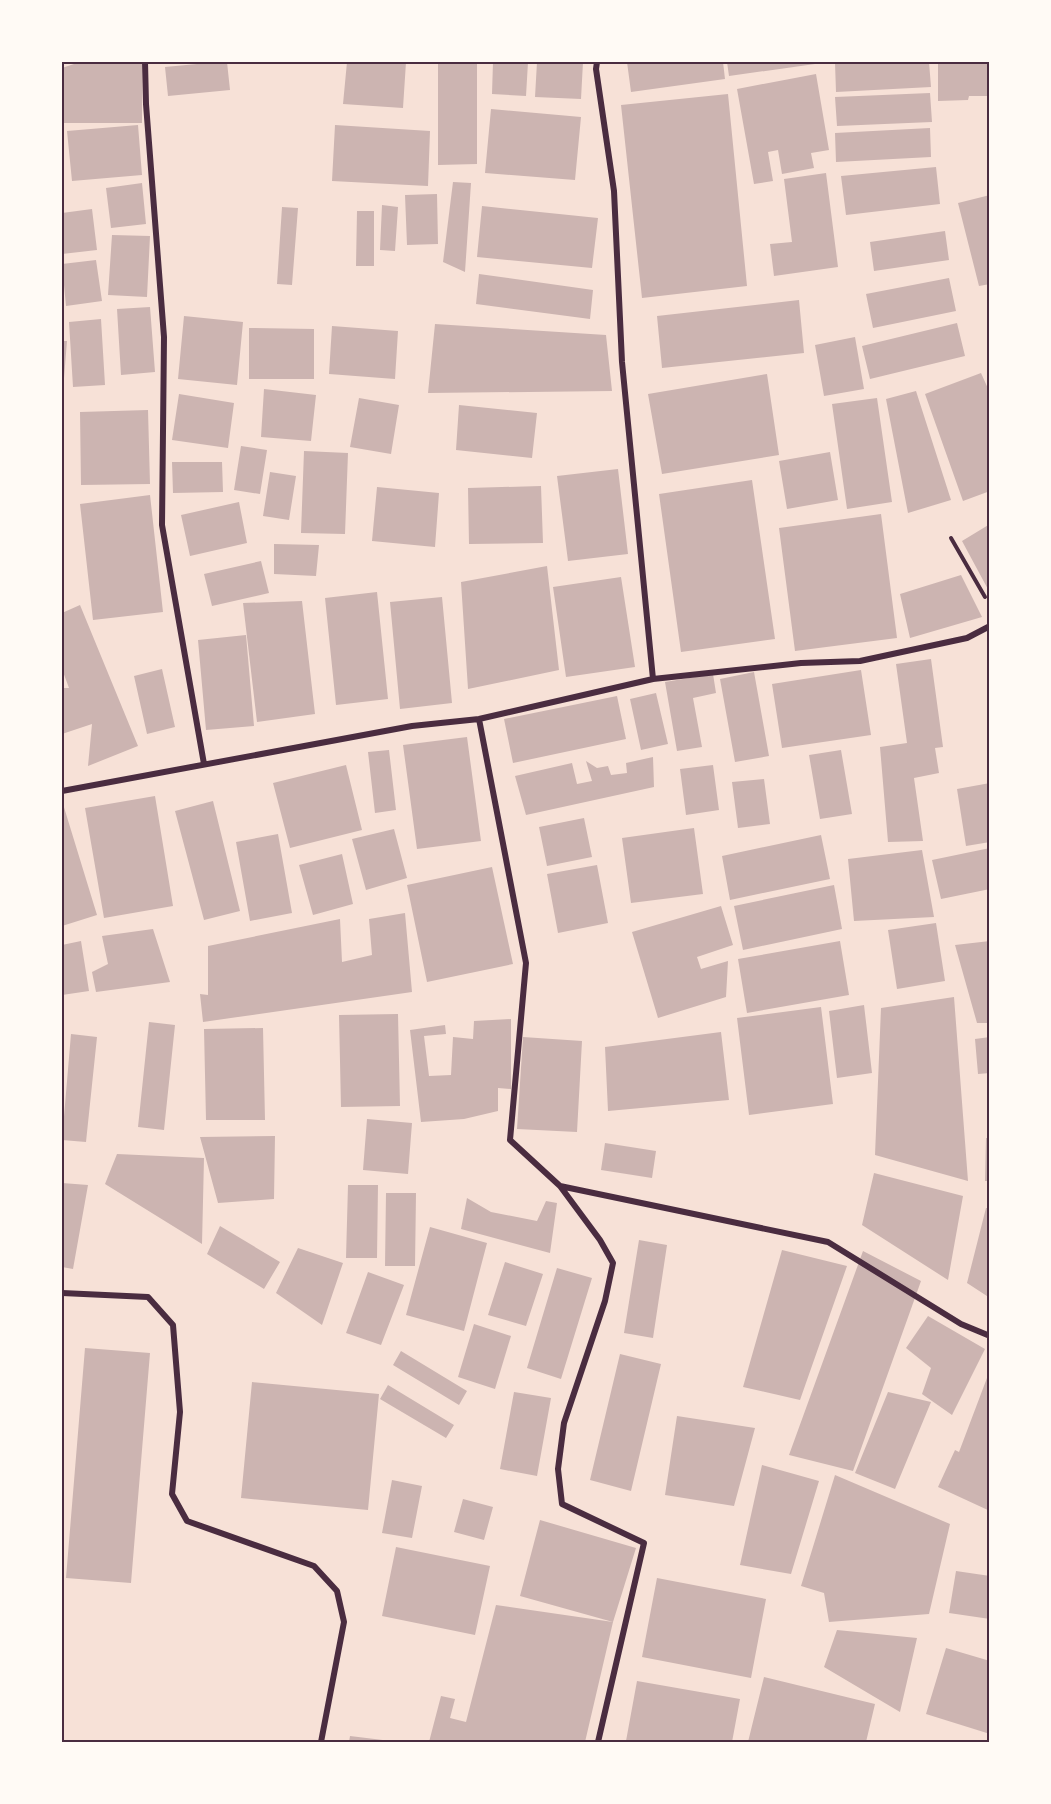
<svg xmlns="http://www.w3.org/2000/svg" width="1051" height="1804" font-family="Signika,sans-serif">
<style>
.building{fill:#ccb4b1}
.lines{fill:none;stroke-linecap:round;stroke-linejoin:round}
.path{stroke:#4a2c40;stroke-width:4}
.minor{stroke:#4a2c40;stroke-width:6}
.neatline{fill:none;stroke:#4a2c40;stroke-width:2}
</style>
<rect width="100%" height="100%" fill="#f7e1d7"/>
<path class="building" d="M74 62H142V123H62V68L74 64Z
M218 62H227L230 90 168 96 165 67Z
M347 62H406L403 108 343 104Z
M438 62H477V164L438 165Z
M493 62H528L526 96 492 94Z
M537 62H583L581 99 535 97Z
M627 62H723L725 79 631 92Z
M727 62H822V63L729 76Z
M863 62H929L931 87 836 92 835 63Z
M938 62H990V96H969L968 100 938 101Z
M816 74 829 150 811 153 814 168 782 174 778 150 768 152 773 181 754 184 737 89Z
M930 93 932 122 837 126 835 97Z
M728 94 747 286 642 298 621 105Z
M491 109 581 117 575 180 485 173Z
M138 125 142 175 72 181 67 131Z
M335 125 430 131 428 186 332 181Z
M930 128 931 157 836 162 835 133Z
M936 167 940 204 846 215 841 176Z
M826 173 838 267 774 276 770 244 792 242 784 179Z
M453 182 471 183 465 272 443 262Z
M142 183 146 224 111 228 106 188Z
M437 194 438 244 407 245 405 195Z
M990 195V284L979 286 958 203Z
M382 205 398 207 395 251 380 250Z
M482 206 598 218 592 268 477 257Z
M282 207 298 208 292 285 277 284Z
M92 209 97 250 62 254V213Z
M357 211H374V266H356Z
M945 231 949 260 874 271 870 242Z
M112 235 150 236 147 297 108 295Z
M96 260 102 301 66 306 62 264Z
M479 274 593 290 590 319 476 304Z
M949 278 956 311 873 328 866 294Z
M799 300 804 353 662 368 657 316Z
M150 307 155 372 121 375 117 309Z
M184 316 243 322 237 385 178 379Z
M101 319 105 385 73 387 69 322Z
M957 323 965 356 870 379 862 346Z
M435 324 606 335 612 391 428 393Z
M332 326 398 331 395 379 329 374Z
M249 328 314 329V379H249Z
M855 337 864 389 824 396 815 345Z
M62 341H67L64 378H62Z
M981 373 990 393V491L963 501 925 394Z
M767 374 779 455 662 474 648 394Z
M264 389 316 395 311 441 261 437Z
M916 391 951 500 908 513 886 399Z
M179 394 234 403 228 448 172 440Z
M359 398 399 405 391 454 350 447Z
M877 398 892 502 847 509 832 404Z
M459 405 537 413 532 458 456 450Z
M148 410 150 484 81 485 80 412Z
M241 446 267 450 260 494 234 490Z
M304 451 348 453 345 534 301 533Z
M830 452 838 500 787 509 779 461Z
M172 462H222L223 492 173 493Z
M618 469 628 554 568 561 557 476Z
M270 472 296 476 289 520 263 516Z
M752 480 775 639 681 652 659 494Z
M541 486 543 543 469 544 468 488Z
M377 487 439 493 435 547 372 541Z
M150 495 163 612 93 620 80 504Z
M239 502 247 543 190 556 181 515Z
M881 514 897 638 795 651 779 528Z
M990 524V593L962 541Z
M274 544 319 545 316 576 274 574Z
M261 561 269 593 212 606 204 574Z
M547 566 559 670 468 689 461 582Z
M961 575 982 617 910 638 900 594Z
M621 577 635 667 566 677 553 587Z
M377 592 388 699 336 705 325 598Z
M442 597 452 703 400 709 390 602Z
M302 601 315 714 257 722 243 603Z
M80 605 138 746 88 766 92 724 62 734V688H69L62 669V613Z
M246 635 254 726 206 730 198 640Z
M931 659 943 747 935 748 939 773 914 778 923 841 888 842 880 747 907 743 896 664Z
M162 669 175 727 147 734 134 676Z
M861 670 871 735 782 748 772 684Z
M754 672 769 756 735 762 720 679Z
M713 674 716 693 693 698 702 747 677 751 665 682Z
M656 693 668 744 641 750 630 699Z
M617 696 626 739 513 763 504 719Z
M467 737 481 841 417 849 403 745Z
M389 750 396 810 375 813 368 752Z
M841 750 852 814 820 819 809 755Z
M653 757 654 787 526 815 515 776 572 763 577 784 592 781 586 761 597 768 608 766 611 775 627 773 626 763Z
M346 765 362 830 290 848 273 783Z
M713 765 719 810 686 815 680 769Z
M764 779 770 824 738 828 732 782Z
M990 783V842L966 846 957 789Z
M155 796 173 906 104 918 85 808Z
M213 801 240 911 204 920 175 811Z
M63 804 97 915 62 926V805Z
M584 818 592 857 547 866 539 827Z
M694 828 703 894 631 903 622 838Z
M394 829 407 878 366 890 352 839Z
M278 834 292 913 250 921 236 842Z
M821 835 830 879 730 900 722 856Z
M990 848V889L941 899 932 860Z
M922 850 934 917 854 921 848 859Z
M342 854 353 904 313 915 299 865Z
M597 865 608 923 558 933 547 874Z
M492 867 513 964 427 982 407 885Z
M834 885 842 929 743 950 734 906Z
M721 906 733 945 697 957 701 969 728 961 726 997 658 1018 632 932Z
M405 913 412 992 203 1022 200 994 208 995V946L340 919 342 962 372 955 369 919Z
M936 923 945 981 897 989 888 930Z
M153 929 170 982 96 992 92 972 108 964 102 936Z
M81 941 89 991 62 995V945Z
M840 941 849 995 747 1013 738 959Z
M990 941V1023H977L955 945Z
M954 997 968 1181 875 1155 881 1008Z
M864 1005 872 1073 837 1078 829 1011Z
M821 1007 833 1104 749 1115 737 1018Z
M398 1014 400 1106 341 1107 339 1015Z
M511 1019V1089L498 1088V1111L464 1119 421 1122 410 1030 445 1025 446 1034 424 1036 429 1076 451 1075 453 1037 473 1039 474 1021Z
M149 1022 175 1025 164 1130 138 1127Z
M263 1028 265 1120H206L204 1029Z
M721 1032 729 1100 608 1111 605 1047Z
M71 1034 97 1037 86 1142 62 1140Z
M523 1037 582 1041 577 1132 517 1129Z
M990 1037V1073L978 1074 975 1039Z
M367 1119 412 1123 408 1174 363 1170Z
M275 1136 274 1199 218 1203 200 1137Z
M986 1138H990V1181H985Z
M605 1143 656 1151 652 1178 601 1170Z
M117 1154 204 1158 202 1244 105 1184Z
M874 1173 963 1196 948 1280 862 1225Z
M62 1183 88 1185 73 1269 62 1267Z
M348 1185H378L377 1258H346Z
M386 1193H416L415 1266H385Z
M467 1198 491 1212 537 1221 546 1201 557 1203 550 1253 461 1229Z
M986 1208H990V1298L967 1283Z
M220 1226 280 1262 264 1289 207 1254Z
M430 1227 487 1243 464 1331 406 1315Z
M639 1240 667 1245 653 1338 624 1333Z
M298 1248 343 1263 322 1325 276 1293Z
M782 1250 847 1266 800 1400 743 1387Z
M863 1251 921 1281 853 1471 789 1455Z
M505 1262 543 1274 526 1326 488 1315Z
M557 1268 592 1278 561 1379 527 1368Z
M368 1272 404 1285 381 1345 346 1333Z
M928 1316 985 1349 952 1415 922 1394 931 1368 906 1348Z
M474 1324 511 1336 495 1389 458 1377Z
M85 1348 150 1353 131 1583 66 1578Z
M401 1351 467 1391 459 1405 393 1365Z
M620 1354 661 1364 631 1491 590 1480Z
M990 1370V1511L938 1487 955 1450 959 1452Z
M252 1382 379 1394 368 1510 241 1498Z
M388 1385 454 1425 446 1438 380 1399Z
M514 1392 551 1398 537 1476 500 1469Z
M888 1392 931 1402 895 1489 855 1473Z
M677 1416 755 1428 734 1506 665 1495Z
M762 1465 819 1481 791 1574 740 1565Z
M835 1475 950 1524 929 1614 829 1622 824 1593 801 1586Z
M392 1480 422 1486 412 1538 382 1533Z
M463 1499 493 1507 484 1540 454 1532Z
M540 1520 636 1548 613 1622 520 1596Z
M396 1547 490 1566 475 1635 382 1616Z
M956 1571 990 1576V1619L949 1613Z
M657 1578 766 1599 751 1678 642 1657Z
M496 1605 613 1622 585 1742H429L441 1696 455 1699 450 1718 466 1722Z
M837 1630 917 1638 900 1712 824 1667Z
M946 1648 990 1661V1734L926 1714Z
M764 1677 875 1704 866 1742H748Z
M637 1681 740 1699 732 1742H634L626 1741Z
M350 1736 391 1741V1742H349Z"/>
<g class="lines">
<path class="path" d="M951 538 985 597"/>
<path class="minor" d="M145 62 146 104 164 337 162 525 204 764
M597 62 596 69 614 191 622 362 653 679
M479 719 526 963 510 1140 560 1186 600 1240 613 1263 605 1301 564 1423 558 1469 562 1504 644 1543 598 1742
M62 791 412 726 479 719 653 679 801 663 860 661 967 638 990 626
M560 1186 828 1242 961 1324 990 1336
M62 1293 148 1297 173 1325 180 1412 172 1494 187 1521 314 1566 337 1591 344 1622 321 1742"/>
</g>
<rect width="1051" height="1804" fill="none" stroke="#fffaf5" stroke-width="126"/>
<rect x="63" y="63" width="925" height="1678" class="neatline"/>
</svg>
